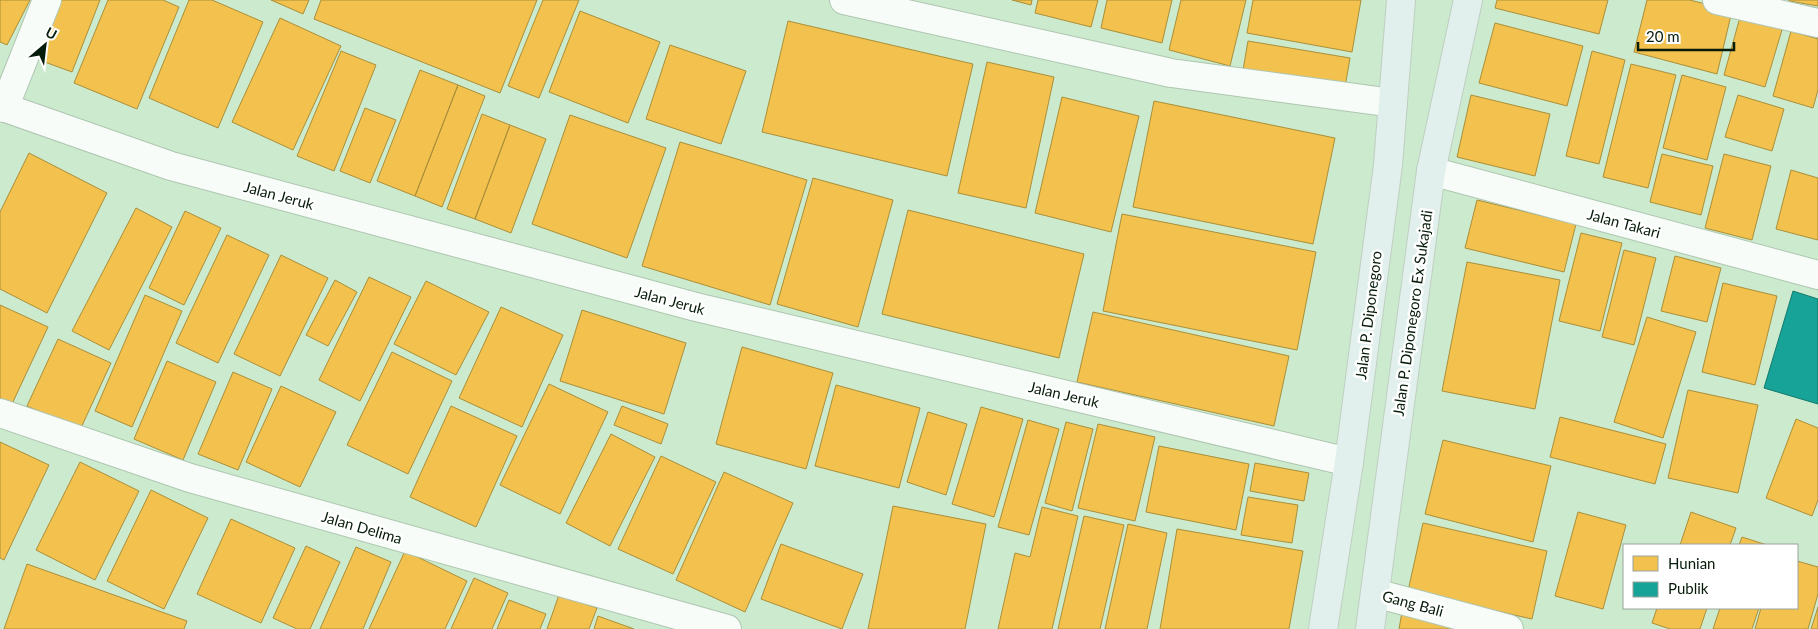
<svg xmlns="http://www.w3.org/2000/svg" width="1818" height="629" font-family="Lato,sans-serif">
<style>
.homes{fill:#f2c14e;stroke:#ab8f39}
.public{fill:#17a398;stroke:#127a6d}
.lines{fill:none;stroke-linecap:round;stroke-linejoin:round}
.minor-casing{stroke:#afc6b1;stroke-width:30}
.primary-casing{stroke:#bfcfc1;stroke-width:30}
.minor{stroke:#f7fcf8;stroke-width:28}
.primary{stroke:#e2f0ed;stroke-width:28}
.labels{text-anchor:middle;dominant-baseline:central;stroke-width:5;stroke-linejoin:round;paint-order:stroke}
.street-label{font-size:15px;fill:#061b09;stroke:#fff}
</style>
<rect width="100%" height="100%" fill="#cbeace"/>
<path class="homes" d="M0 0H30L7 45 0 42Z
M53 0H100L72 72 31 57Z
M108 0H163L179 7 137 109 74 83Z
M189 0H212L263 22 218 128 149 98Z
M271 0H309L303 14Z
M321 0H537L500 93 314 19Z
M543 0H579L539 98 508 86Z
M1012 0H1032L1031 5Z
M1038 0H1098L1091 27 1035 13Z
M1107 0H1172L1162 43 1101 28Z
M1181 0H1246L1230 66 1169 50Z
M1253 0H1361L1352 52 1247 33Z
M1497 0H1608L1599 34 1495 8Z
M1647 0H1690L1732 11 1717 74 1634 52Z
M1818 0V6L1789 1V0Z
M1742 10 1784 23 1765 87 1724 75Z
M580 11 660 42 628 123 549 92Z
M280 18 341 46 293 150 232 122Z
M788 21 973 64 947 176 762 132Z
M1495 23 1583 46 1567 106 1479 83Z
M1791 31 1818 39V90L1813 108 1773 96Z
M1248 41 1350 58 1344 93 1242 76Z
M670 45 746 71 721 144 646 119Z
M341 51 376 65 334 171 297 156Z
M1592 51 1625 60 1599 164 1566 156Z
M987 62 1054 77 1026 208 958 193Z
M1631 64 1676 75 1648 188 1603 177Z
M420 70 458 85 415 196 377 181Z
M1682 75 1726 87 1707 160 1663 148Z
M458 85 485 96 442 207 415 196Z
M1471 95 1550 114 1535 176 1457 157Z
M1738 95 1784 109 1772 151 1725 137Z
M1062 97 1139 116 1111 232 1035 213Z
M1154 101 1335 138 1313 244 1133 207Z
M365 108 396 120 370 183 340 171Z
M482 114 510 125 475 219 447 209Z
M570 115 666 148 627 258 532 224Z
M510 125 546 139 511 233 475 219Z
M680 142 807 180 770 305 642 266Z
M29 153 107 193 47 313 0 289V212Z
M1662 154 1713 166 1701 215 1650 202Z
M1724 154 1771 166 1752 240 1705 228Z
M1791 170 1818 178V240L1776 229Z
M813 178 893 200 858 327 777 304Z
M1477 200 1576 224 1564 272 1465 248Z
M136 208 172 227 109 350 72 331Z
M908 210 1084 254 1059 358 882 314Z
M185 211 221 228 184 305 149 288Z
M1122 214 1316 252 1297 350 1103 311Z
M1581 233 1622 243 1600 331 1559 321Z
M227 235 269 255 218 363 176 343Z
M1624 250 1656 258 1634 345 1602 337Z
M281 255 328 278 280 376 234 354Z
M1675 256 1721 268 1707 322 1661 311Z
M1467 262 1560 280 1535 409 1442 391Z
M369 277 411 297 360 401 319 380Z
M335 280 357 292 328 346 306 335Z
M426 281 489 312 456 375 394 344Z
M1723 283 1777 296 1755 385 1702 372Z
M145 295 182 311 132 427 95 411Z
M0 305 48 327 12 404 0 399Z
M501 307 563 335 522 427 459 398Z
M582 310 686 343 664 414 560 381Z
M1093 312 1289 356 1274 426 1077 382Z
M1647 317 1696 332 1663 438 1614 422Z
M58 339 111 363 80 430 27 406Z
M742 347 833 373 806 469 716 444Z
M392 352 452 381 408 474 347 445Z
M167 361 216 382 183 460 134 439Z
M233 372 272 389 238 470 198 454Z
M549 384 608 412 560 514 500 485Z
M836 385 920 408 899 488 815 466Z
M281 386 336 412 300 487 246 462Z
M1688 390 1758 405 1738 493 1668 478Z
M451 406 517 436 476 527 410 497Z
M622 406 668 424 661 444 614 425Z
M981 407 1023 419 994 517 952 504Z
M928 412 967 424 946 495 907 482Z
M1560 417 1666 444 1655 484 1550 457Z
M1796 419 1818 428V500L1812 516 1766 498Z
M1028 420 1059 429 1029 535 998 527Z
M1066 422 1093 429 1072 511 1045 503Z
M1098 424 1155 437 1135 521 1078 508Z
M611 434 655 457 610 546 566 523Z
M1443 440 1551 466 1533 542 1425 514Z
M0 442 49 465 4 560 0 558Z
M1159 446 1249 464 1236 530 1146 512Z
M661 456 716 482 673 574 618 549Z
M80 462 139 491 95 580 36 550Z
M1255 463 1309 473 1304 501 1250 491Z
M724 472 793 503 745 612 676 580Z
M151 490 208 518 164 609 107 581Z
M1248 497 1298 505 1292 543 1241 535Z
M893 506 986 524 965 629H868Z
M1042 507 1078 516 1052 629H998L1015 553 1030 557Z
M1578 512 1626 525 1603 609 1555 596Z
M1691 512 1736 528 1730 545H1680Z
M1084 516 1124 525 1100 629H1058Z
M231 519 295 548 261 623 197 594Z
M1423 523 1547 551 1532 619 1408 591Z
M1128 524 1167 533 1147 629H1105Z
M1177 529 1303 551 1289 629H1160Z
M1742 537 1767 545H1739Z
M781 544 863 574 842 629 761 599Z
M306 546 340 562 310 629H297L273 618Z
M356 547 391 562 363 629H320Z
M405 551 467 581 445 629H369Z
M1797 561 1818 567V594L1808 629H1755L1761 608H1797Z
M27 564 187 621 184 629H4Z
M474 578 508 593 492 629H451Z
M559 595 597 608 589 629H547Z
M509 600 546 614 540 629H497Z
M1818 607V629H1811Z
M1657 608H1707L1700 629H1670L1652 623Z
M1720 608H1759L1752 629H1713Z
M1402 612 1482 629H1399Z
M598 616 634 629H594Z"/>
<path class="public" d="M1793 291 1818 299V404L1764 388Z"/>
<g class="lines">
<g class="minor-casing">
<path id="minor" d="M844 0 1171 73 1393 103
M1717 0 1818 23
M0 106 171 166 696 307 1349 462
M4 108 47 0
M1431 171 1818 275
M0 413 190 478 727 629
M1375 593 1509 629"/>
</g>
<g class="primary-casing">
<path id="primary" d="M1323 629 1349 462 1388 165 1401 0
M1370 629 1431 171 1468 0"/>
</g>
<use href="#minor" class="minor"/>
<use href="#primary" class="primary"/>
</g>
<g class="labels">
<g class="street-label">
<text transform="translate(279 195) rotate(15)">Jalan Jeruk</text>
<text transform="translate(1624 223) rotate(15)">Jalan Takari</text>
<text transform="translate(670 300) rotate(15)">Jalan Jeruk</text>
<text transform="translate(1412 313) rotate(-82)">Jalan P. Diponegoro Ex Sukajadi</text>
<text transform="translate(1368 315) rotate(-83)">Jalan P. Diponegoro</text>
<text transform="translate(1064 394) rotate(13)">Jalan Jeruk</text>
<text transform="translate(362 527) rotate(16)">Jalan Delima</text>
<text transform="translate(1413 603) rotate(15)">Gang Bali</text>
</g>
</g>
<rect x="1623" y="544" width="175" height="65" fill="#ffffff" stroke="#9ba49d"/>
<rect x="1633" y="556" width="25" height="15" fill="#f2c14e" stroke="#9ba49d"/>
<text x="1668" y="569" font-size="15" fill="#061b09">Hunian</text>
<rect x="1633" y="582" width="25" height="15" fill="#17a398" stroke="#9ba49d"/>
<text x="1668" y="594" font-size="15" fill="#061b09">Publik</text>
<g transform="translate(45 45) rotate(28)" stroke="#ffffff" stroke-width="4" paint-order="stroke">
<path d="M0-4L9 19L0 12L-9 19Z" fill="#061b09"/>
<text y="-8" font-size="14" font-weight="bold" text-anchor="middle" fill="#061b09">U</text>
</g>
<path d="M1638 42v8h96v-8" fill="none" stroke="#061b09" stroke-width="2.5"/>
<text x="1646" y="42" font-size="15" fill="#061b09" stroke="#ffffff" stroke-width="4" paint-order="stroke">20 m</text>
</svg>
